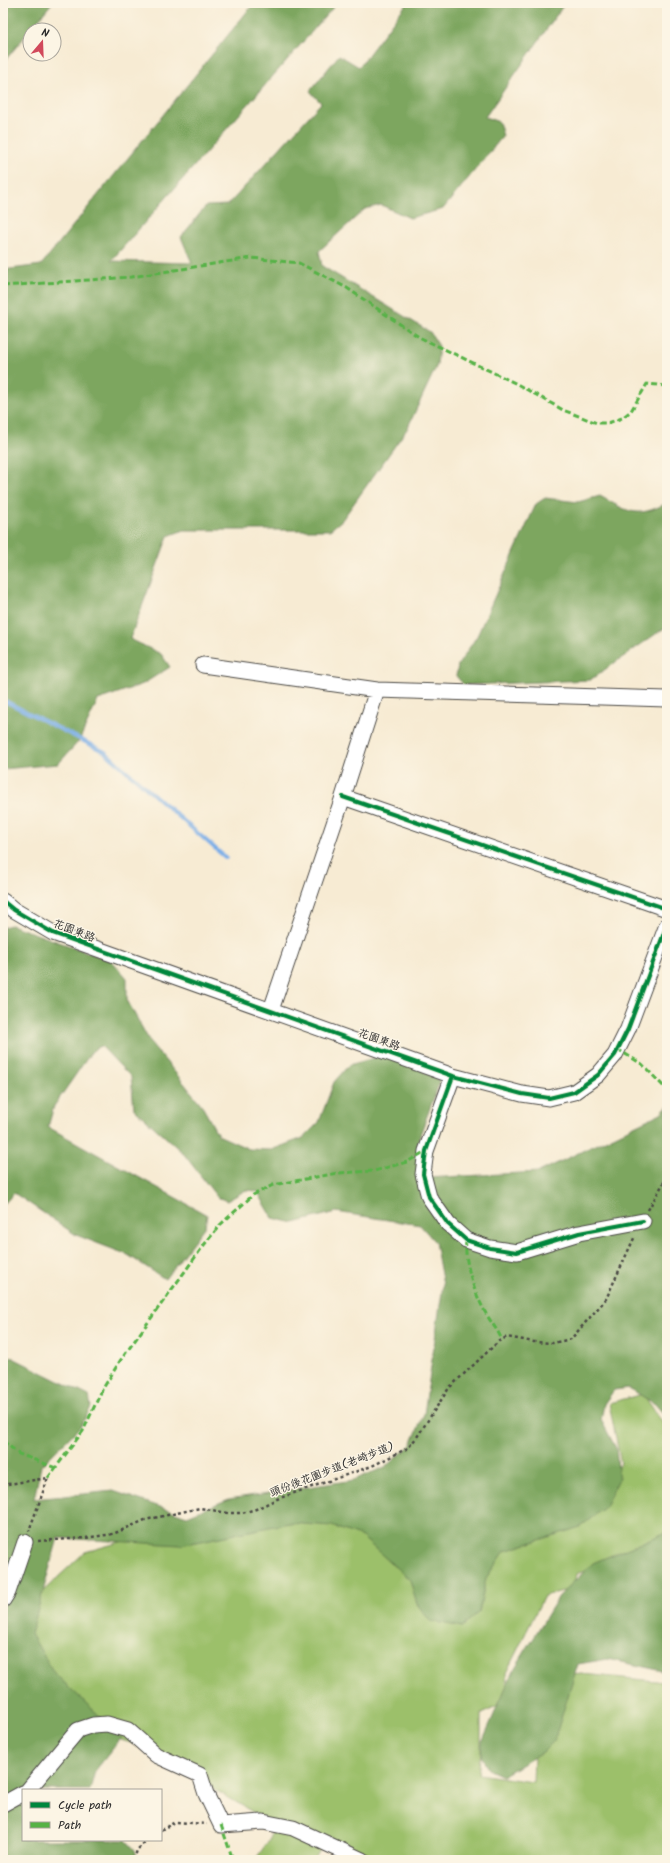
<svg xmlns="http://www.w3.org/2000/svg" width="670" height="1863" font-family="Kalam,'LXGW WenKai TC',sans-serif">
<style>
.green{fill:#9cc06b;stroke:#64764b}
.forest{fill:#7da65f;stroke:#546845}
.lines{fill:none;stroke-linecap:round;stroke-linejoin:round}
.stream{stroke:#7aaee7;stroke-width:4}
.minor-casing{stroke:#4a4844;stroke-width:17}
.path{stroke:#4a4844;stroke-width:2.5;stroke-dasharray:3 3;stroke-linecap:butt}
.minor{stroke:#fff;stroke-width:15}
.quiet{stroke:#56b246;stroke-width:3;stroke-dasharray:6 3;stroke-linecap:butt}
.cycleway-casing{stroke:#fcf5e5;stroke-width:6}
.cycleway{stroke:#00873e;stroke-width:4}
.labels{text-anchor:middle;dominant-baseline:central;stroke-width:3;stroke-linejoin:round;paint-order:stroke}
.street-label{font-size:11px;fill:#2b2b2b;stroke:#fcf5e5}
</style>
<rect width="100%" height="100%" fill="#fcf5e5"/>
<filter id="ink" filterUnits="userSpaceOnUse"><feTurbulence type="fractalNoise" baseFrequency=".025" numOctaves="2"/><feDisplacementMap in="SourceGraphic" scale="8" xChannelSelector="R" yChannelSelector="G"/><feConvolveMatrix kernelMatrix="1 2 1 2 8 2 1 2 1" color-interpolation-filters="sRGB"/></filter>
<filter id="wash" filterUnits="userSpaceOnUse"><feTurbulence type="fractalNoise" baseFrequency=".012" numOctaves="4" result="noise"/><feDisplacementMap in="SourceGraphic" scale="16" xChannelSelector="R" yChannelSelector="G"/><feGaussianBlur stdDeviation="0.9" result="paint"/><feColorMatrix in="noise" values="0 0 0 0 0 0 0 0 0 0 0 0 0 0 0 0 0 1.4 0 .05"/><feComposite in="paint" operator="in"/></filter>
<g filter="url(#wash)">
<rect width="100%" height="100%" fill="#f7ebd3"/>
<path class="green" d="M643 1394 667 1429V1543L576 1574 574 1588 544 1596 506 1673 508 1702 481 1714V1751L478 1774 533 1782 537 1678 582 1674 667 1682V1860H346L323 1845 314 1860H255L269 1840 273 1824 141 1746 78 1727 9 1645 25 1608 85 1552 181 1525 410 1514 438 1603 460 1627 473 1582 491 1541 621 1464 609 1403Z"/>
<path class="forest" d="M3 3H52L3 63Z
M254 3H337L111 261 192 263 181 237 206 206 228 205 321 103 310 91 339 55 359 67 407 3H565L485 117 499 122 503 136 443 209 410 218 381 205 365 209 319 251 322 266 430 332 439 346 437 365 407 429 342 520 330 530H184L168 536 130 639 161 654 170 667 143 684 98 700 79 741 58 764 3 769V270L41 265Z
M600 496C629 512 636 519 667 503V628L663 629 590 680 464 685 456 676 458 665 477 636 536 504 545 498 578 502Z
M11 925 112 961 127 978V1000L150 1042 201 1104 218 1135 249 1149 271 1150 303 1138 319 1122 334 1082 349 1065 392 1053 440 1081 420 1135 418 1169 426 1178 539 1172 661 1113 667 1106V1418L655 1404 629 1388 614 1390 604 1404 601 1420 616 1448 619 1479 604 1508 580 1527 505 1551 486 1578 479 1612 462 1627 430 1621 417 1604 410 1580 362 1537 332 1526 289 1523 181 1545 58 1538 31 1634 54 1673 122 1737 95 1771 90 1790H23V1840H126L135 1850 138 1860H3V1353L89 1396 91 1407 81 1426 41 1466 34 1499 113 1491 187 1516 229 1499 354 1480 385 1467 411 1445 424 1414 443 1285 435 1242 420 1225 336 1212 294 1223 273 1218 257 1191 246 1190 227 1201 217 1197 183 1153 134 1109 131 1077 101 1046 92 1051 54 1106 48 1127 207 1215 205 1226 165 1279 128 1255 76 1235 14 1193 3 1205V927Z
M667 1532V1672L608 1659 578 1664 554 1741 543 1752 502 1776 489 1770 481 1757 482 1742 513 1671 559 1596 593 1563Z"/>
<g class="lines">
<path class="stream" d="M3 700 105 752 226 858"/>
</g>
</g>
<g filter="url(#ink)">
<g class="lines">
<g class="minor-casing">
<path id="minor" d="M203 665 377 690 667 699
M343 797 667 909
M3 901 14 910 53 933 453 1076 522 1094 549 1098 574 1092 598 1075 615 1055 628 1029 667 925
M271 1010 343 797 377 690
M453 1076 426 1151 423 1174 429 1197 448 1224 466 1240 490 1248 517 1252 579 1233 643 1221
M3 1600 8 1592 25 1542
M28 1790 78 1730 93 1725 107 1724 128 1730 156 1755 200 1775 206 1794 221 1825 263 1822 293 1828 362 1860
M3 1804 23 1793"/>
</g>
<path class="path" d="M648 1210 667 1177
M3 1488 8 1484 48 1478 29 1531
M38 1541 85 1538 113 1534 145 1520 200 1508 228 1513H242L256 1509 277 1499 372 1466 408 1448 417 1437 449 1388 499 1341 507 1337 534 1342 553 1343 571 1339 606 1299 635 1236
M161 1830 175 1822 207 1824
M134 1860 137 1850 147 1840"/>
<use href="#minor" class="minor"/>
<path class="quiet" d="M3 286 131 277 251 258 299 263 347 288 419 337 517 384 563 410 597 423H608L622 418 631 411 647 384 667 386
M617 1049 642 1064 667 1090
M466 1240C464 1261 473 1289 483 1308 488 1319 497 1328 502 1340
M3 1441 19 1454 56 1468
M48 1478 83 1431 102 1390 120 1361 204 1245 220 1225 253 1195 273 1185 338 1173 374 1171 407 1162 426 1151
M221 1825 233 1860"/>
<g class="cycleway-casing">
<path id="cycleway" d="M343 797 667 909
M3 901 14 910 53 933 453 1076 522 1094 549 1098 574 1092 598 1075 615 1055 628 1029 667 925
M453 1076 426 1151 423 1174 429 1197 448 1224 466 1240 490 1248 517 1252 579 1233 643 1221"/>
</g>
<use href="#cycleway" class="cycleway"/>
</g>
</g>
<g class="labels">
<g class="street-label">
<text transform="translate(74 931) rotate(21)">花園東路</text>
<text transform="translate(379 1040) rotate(20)">花園東路</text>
<text transform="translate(332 1470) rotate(-21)">頭份後花園步道(老崎步道)</text>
</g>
</g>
<rect width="670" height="1863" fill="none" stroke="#fcf5e5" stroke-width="16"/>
<rect x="22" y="1789" width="140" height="52" fill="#fcf5e5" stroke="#a8a49b"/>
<rect x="30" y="1802" width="20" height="6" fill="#00873e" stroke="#a8a49b"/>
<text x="58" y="1809" font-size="12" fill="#2b2b2b">Cycle path</text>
<rect x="30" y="1822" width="20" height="6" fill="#56b246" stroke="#a8a49b"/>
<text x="58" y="1829" font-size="12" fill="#2b2b2b">Path</text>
<g transform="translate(42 42) rotate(19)"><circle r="19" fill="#fcf5e5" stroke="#a8a49b"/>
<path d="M0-3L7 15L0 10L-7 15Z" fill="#d1495b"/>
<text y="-6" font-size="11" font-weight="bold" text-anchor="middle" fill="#2b2b2b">N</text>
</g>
</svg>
